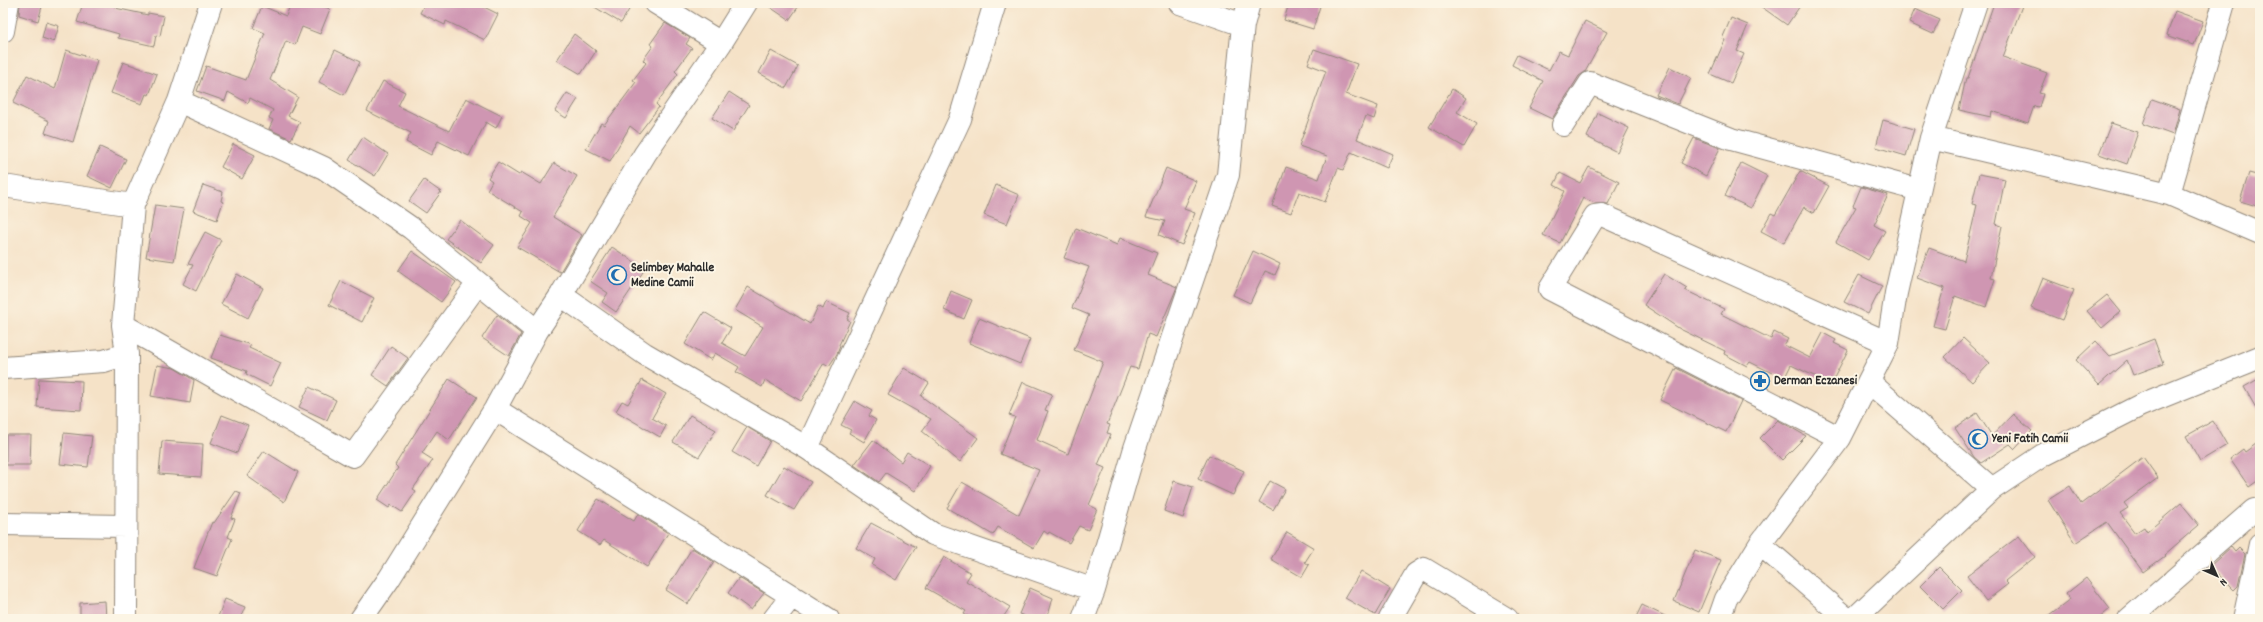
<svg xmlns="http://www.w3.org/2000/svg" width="2263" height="622" font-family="Dekko,sans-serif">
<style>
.building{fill:#cf96b2}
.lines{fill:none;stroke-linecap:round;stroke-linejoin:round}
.minor-casing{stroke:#908679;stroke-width:24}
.minor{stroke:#fff;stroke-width:22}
.labels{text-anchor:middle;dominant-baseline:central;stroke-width:4;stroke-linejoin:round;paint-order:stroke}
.poi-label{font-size:13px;font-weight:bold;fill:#2b2b2b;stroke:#fcf5e5;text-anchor:start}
</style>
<rect width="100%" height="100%" fill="#fcf5e5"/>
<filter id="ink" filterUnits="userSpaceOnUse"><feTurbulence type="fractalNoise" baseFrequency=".025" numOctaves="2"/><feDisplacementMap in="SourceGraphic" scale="8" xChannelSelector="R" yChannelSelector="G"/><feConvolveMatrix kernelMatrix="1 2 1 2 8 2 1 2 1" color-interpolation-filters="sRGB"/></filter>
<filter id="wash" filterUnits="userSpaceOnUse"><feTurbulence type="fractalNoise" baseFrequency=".012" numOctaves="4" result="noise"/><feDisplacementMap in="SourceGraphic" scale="16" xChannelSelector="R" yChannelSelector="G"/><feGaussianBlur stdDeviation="0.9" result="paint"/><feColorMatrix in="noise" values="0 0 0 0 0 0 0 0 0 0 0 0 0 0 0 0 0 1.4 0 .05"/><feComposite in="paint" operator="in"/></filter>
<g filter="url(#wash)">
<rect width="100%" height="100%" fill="#f5e2c7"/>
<g id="blocks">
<path class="building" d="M20 3H43L38 21 19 15Z
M83 3H117L115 8 148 15V13L164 16 160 36 156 35 154 46 118 38 119 34 77 22Z
M291 3H315L330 9 320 34 302 27 295 45 286 41 270 80 298 97 288 116 300 122 291 139 269 129 273 120 269 118 273 110 250 98 248 103 228 92 225 101 197 91 206 66 246 80 265 33 253 28 262 6 286 16Z
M425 3H476L498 14 485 40 446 21 445 25 420 13Z
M588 3H633L621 23Z
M764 3H801L789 20Z
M1289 3H1321L1313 29 1284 20Z
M1756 3H1802L1787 25Z
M1994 3H2023L2003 57 2047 73 2039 93 2043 94 2039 107 2034 106 2028 123 1992 111 1991 117 1959 110 1966 78H1968Z
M1915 9 1940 20 1933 34 1909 23Z
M2175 11 2203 21 2194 45 2167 35Z
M1731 18 1748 25 1737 51 1744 54 1731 83 1710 74 1725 40 1722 39Z
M1585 21 1607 32 1585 72 1579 76 1552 119 1529 108 1543 81 1512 65 1517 55 1549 70 1559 51 1568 55Z
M46 22 59 26 54 42 42 38Z
M665 23 690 38 686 44 692 48 675 71 678 74 656 104 659 107 639 133 630 126 610 161 586 149 601 123 604 125 636 82 633 80 646 63 643 60 653 46 650 44Z
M574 34 596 51 581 74 557 60Z
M1314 49 1357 64 1346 94 1378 106 1374 119 1366 116 1357 139 1393 154 1387 168 1351 152 1343 170 1338 168 1325 202 1299 192 1291 213 1272 206 1286 167 1319 179 1327 156 1299 146 1326 71 1308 64Z
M66 50 97 60 73 142 45 133 49 121 13 103 27 75 55 89Z
M335 50 360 62 344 95 319 82Z
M771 51 798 66 786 88 759 73Z
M123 62 157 74 149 95 146 94 142 104 111 93Z
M1670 67 1691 78 1678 104 1656 95Z
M383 81 405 92 398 106 449 131 466 98 502 116 496 128 486 122 469 156 438 141 431 155 406 142 411 133 367 111Z
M1452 89 1466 98 1457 112 1477 124 1464 147 1429 127Z
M729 92 749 105 733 131 712 118Z
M567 93 578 99 566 118 555 111Z
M2152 99 2180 109 2173 135 2143 124Z
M1598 113 1629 128 1617 152 1587 137Z
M1883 120 1914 129 1906 156 1876 147Z
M2111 123 2138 132 2127 164 2099 154Z
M363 137 388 154 375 176 349 160Z
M1694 138 1720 148 1706 176 1681 163Z
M233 144 255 155 242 179 221 167Z
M100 147 126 159 112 188 87 176Z
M498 162 519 175 521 172 541 184 554 163 577 176 553 217 582 235 560 272 517 247 532 223 521 216 523 212 487 190 492 181 488 178Z
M1741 163 1767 176 1751 208 1725 196Z
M1589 167 1619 182 1608 204 1595 203 1583 198 1560 243 1543 235 1565 191 1554 185 1560 173 1580 183Z
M1166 168 1196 181 1184 209 1195 213 1182 245 1159 235 1165 221 1146 217Z
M1800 171 1829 186 1814 213 1804 207 1784 243 1761 231 1771 213 1775 215Z
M2249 173 2260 176V207L2240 201Z
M1979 174 2005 179 1996 224 2002 226 1991 278 1995 279 1986 307 1955 296 1945 329 1933 326 1944 288 1917 278 1929 248 1964 261 1977 205 1972 204Z
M424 180 441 192 426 213 409 201Z
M203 185 223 192 221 201 223 202 217 220 193 211Z
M996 185 1019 195 1007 224 984 215Z
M1861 187 1888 195 1874 225 1885 231 1868 260 1836 242 1856 207 1853 206Z
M155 205 184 209 174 261 146 257Z
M460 220 494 245 481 263 446 239Z
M1076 228 1117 245 1120 238 1157 253 1148 275 1177 287 1156 337 1148 334 1138 369 1130 367 1107 424 1110 425 1107 433 1111 434 1098 465 1105 468 1089 505 1097 509 1088 530 1079 526 1069 543 1049 532 1048 534 1044 531 1034 548 998 527 993 535 947 508 962 482 1019 515 1039 470 1000 454 1015 417 1009 415 1023 382 1052 394 1045 410 1048 411 1037 440 1068 454 1103 362 1074 350 1089 315 1072 308 1089 267 1064 258Z
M205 232 221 240 196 291 183 284 193 265 188 264Z
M612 247 645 269 616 312 602 302 608 293 590 281Z
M412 251 456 282 441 302 398 271Z
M1253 251 1280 264 1275 275 1265 271 1250 303 1233 295Z
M237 274 263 288 248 318 221 304Z
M1664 274 1687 288 1685 290 1724 309 1721 314 1771 339 1774 332 1788 339 1784 345 1810 358 1823 333 1836 340 1834 343 1848 350 1831 384 1791 365 1784 379 1750 362 1747 366 1724 354 1725 351 1680 329 1644 305Z
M1859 275 1882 286 1868 314 1844 302Z
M2043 278 2074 290 2062 320 2031 308Z
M341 281 374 298 362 322 329 305Z
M748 287 810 324 818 306 823 309 826 302 850 313 847 319 850 321 839 345 840 346 837 354 829 366 824 363 801 401 765 380 762 387 736 372 739 367 715 353 711 360 685 344 704 312 731 328 722 343 745 356 763 327 735 310Z
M951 291 972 300 964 319 944 310Z
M2107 295 2121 312 2102 328 2087 311Z
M497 315 521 334 509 356 482 338Z
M979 318 1030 339 1020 364 969 343Z
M220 335 251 345 249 348 281 363 270 386 246 374 247 371 211 358Z
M1963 338 1990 363 1972 382 1945 357Z
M2154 339 2163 364 2133 375 2127 360 2099 385 2076 360 2096 341 2110 356Z
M391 346 408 358 388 386 372 375Z
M157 365 174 368 194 380 190 403 151 396Z
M904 368 929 383 921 396 978 438 960 462 922 431 931 419 888 395Z
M1676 368 1741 401 1726 432 1660 400Z
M2260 378V415L2244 387Z
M39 379 82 381 81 410 37 407Z
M449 379 477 397 449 440 437 431 422 453 433 460 413 489 416 491 402 512 391 505 389 508 377 500 398 468 395 465Z
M642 380 666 394 652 418 666 426 660 437 616 411 622 401 628 404Z
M309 387 336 400 327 420 299 407Z
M855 401 872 411 869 416 876 420 864 442 849 433 851 430 841 425Z
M1977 413 1992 436 2013 414 2032 431 2015 449 2010 444 1981 463 1974 457 1955 428Z
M222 415 248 425 237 453 211 443Z
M690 415 716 430 699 457 673 442Z
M1778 420 1806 436 1782 460 1760 438Z
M2213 421 2227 445 2200 461 2186 436Z
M747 427 770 441 756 466 732 452Z
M64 433 92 436 88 467 60 464Z
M6 435H31L30 465H6Z
M873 440 901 462 907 452 930 466 915 491 886 473 879 482 854 465Z
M162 441 203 444 201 477 159 474Z
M2260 441V479L2249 487 2230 459 2243 449 2245 452Z
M264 451 298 472 284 502 247 476Z
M1209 455 1244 471 1233 495 1198 479Z
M2143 457 2158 478 2124 503 2128 508 2120 513 2135 533 2144 527 2147 532 2181 503 2199 525 2164 555 2165 556 2143 572 2107 522 2075 543 2048 500 2070 486 2081 504Z
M784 466 811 482 794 510 767 495Z
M1174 481 1193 487 1183 518 1164 511Z
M1270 481 1285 489 1273 510 1259 502Z
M236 491 241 493 231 518 235 519 228 537 232 539 217 576 194 568 212 522 214 523Z
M598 499 634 521 638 514 668 533 647 567 604 540 600 545 578 531Z
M871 523 916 547 896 580 872 565 875 559 856 548Z
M1287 532 1314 548 1305 562 1309 565 1302 577 1271 559Z
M2019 536 2035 557 2005 581 2008 584 1986 601 1967 576Z
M2231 547 2235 552 2239 548 2245 554 2238 586 2234 590 2210 566Z
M692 548 714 562 688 604 666 590Z
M1695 550 1721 560 1699 612 1674 601Z
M944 557 971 573 966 581 1010 607 1002 619H972L964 614 966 611 926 588Z
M1939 567 1962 590 1943 609 1920 586Z
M1361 571 1390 589 1375 615 1345 598Z
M739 578 764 593 751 610 728 593Z
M2086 578 2110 609 2098 619H2045L2070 600 2066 594Z
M1030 588 1053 598 1047 619H1032L1019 614Z
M225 599 245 607 240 619H217Z
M105 601 106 619H80V603Z
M1642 605 1671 619H1635Z"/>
</g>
</g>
<g filter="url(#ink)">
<use href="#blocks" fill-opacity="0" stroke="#908679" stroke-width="1"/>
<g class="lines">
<g class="minor-casing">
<path id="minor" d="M656 3 721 43
M1180 3 1243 25
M3 31 8 3
M179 101 324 168 411 228 537 331
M1563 125 1590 83 1731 139 1919 190
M1931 138 2169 194 2260 233
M3 186 133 205
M2169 194 2224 3
M561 295 645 354 807 448 933 534 1094 590
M123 325 353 456 478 283
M3 368 104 361 127 354
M1869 382 1992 489
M495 409 828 619
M1840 438 1550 289 1595 216 1602 215 1888 343
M807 448 960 119 995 3
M3 524 125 526
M1760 544 1847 619
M126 619 127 354 123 325 133 205 179 101 211 3
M361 619 389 579 495 409 537 331 561 295 645 154 721 43 746 3
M774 619 791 597
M1083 619 1094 590 1135 448 1228 175 1243 25 1249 3
M1390 619 1416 574 1424 569 1507 619
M1719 619 1726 599 1760 544 1840 438 1888 343 1896 293 1931 138 1976 3
M1854 619 1992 489 2043 455 2141 405 2260 357
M2129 619 2254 510 2260 509
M2244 619 2260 544"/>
</g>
<use href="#minor" class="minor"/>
</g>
</g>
<defs>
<g id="mosque-ring" transform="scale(1)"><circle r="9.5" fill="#fcf5e5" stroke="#1f6fb2" stroke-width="1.5"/><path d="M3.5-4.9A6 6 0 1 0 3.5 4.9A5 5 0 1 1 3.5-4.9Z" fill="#1f6fb2"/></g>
<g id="pharmacy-ring" transform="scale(1)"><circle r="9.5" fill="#fcf5e5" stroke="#1f6fb2" stroke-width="1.5"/><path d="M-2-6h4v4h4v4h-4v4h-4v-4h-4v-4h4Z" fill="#1f6fb2"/></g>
</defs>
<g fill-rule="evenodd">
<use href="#mosque-ring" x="617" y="275"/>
<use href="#pharmacy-ring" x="1760" y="381"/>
<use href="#mosque-ring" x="1978" y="439"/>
</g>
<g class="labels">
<g class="poi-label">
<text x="631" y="268">Selimbey Mahalle<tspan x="631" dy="15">Medine Camii</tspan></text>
<text x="1774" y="381">Derman Eczanesi</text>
<text x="1992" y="439">Yeni Fatih Camii</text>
</g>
</g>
<rect width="2263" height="622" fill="none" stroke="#fcf5e5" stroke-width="16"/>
<g transform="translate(2217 576) rotate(135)" stroke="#fcf5e5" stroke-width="3" paint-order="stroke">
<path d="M0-3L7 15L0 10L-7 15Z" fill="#2b2b2b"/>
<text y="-6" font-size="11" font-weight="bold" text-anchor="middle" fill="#2b2b2b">N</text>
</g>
</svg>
